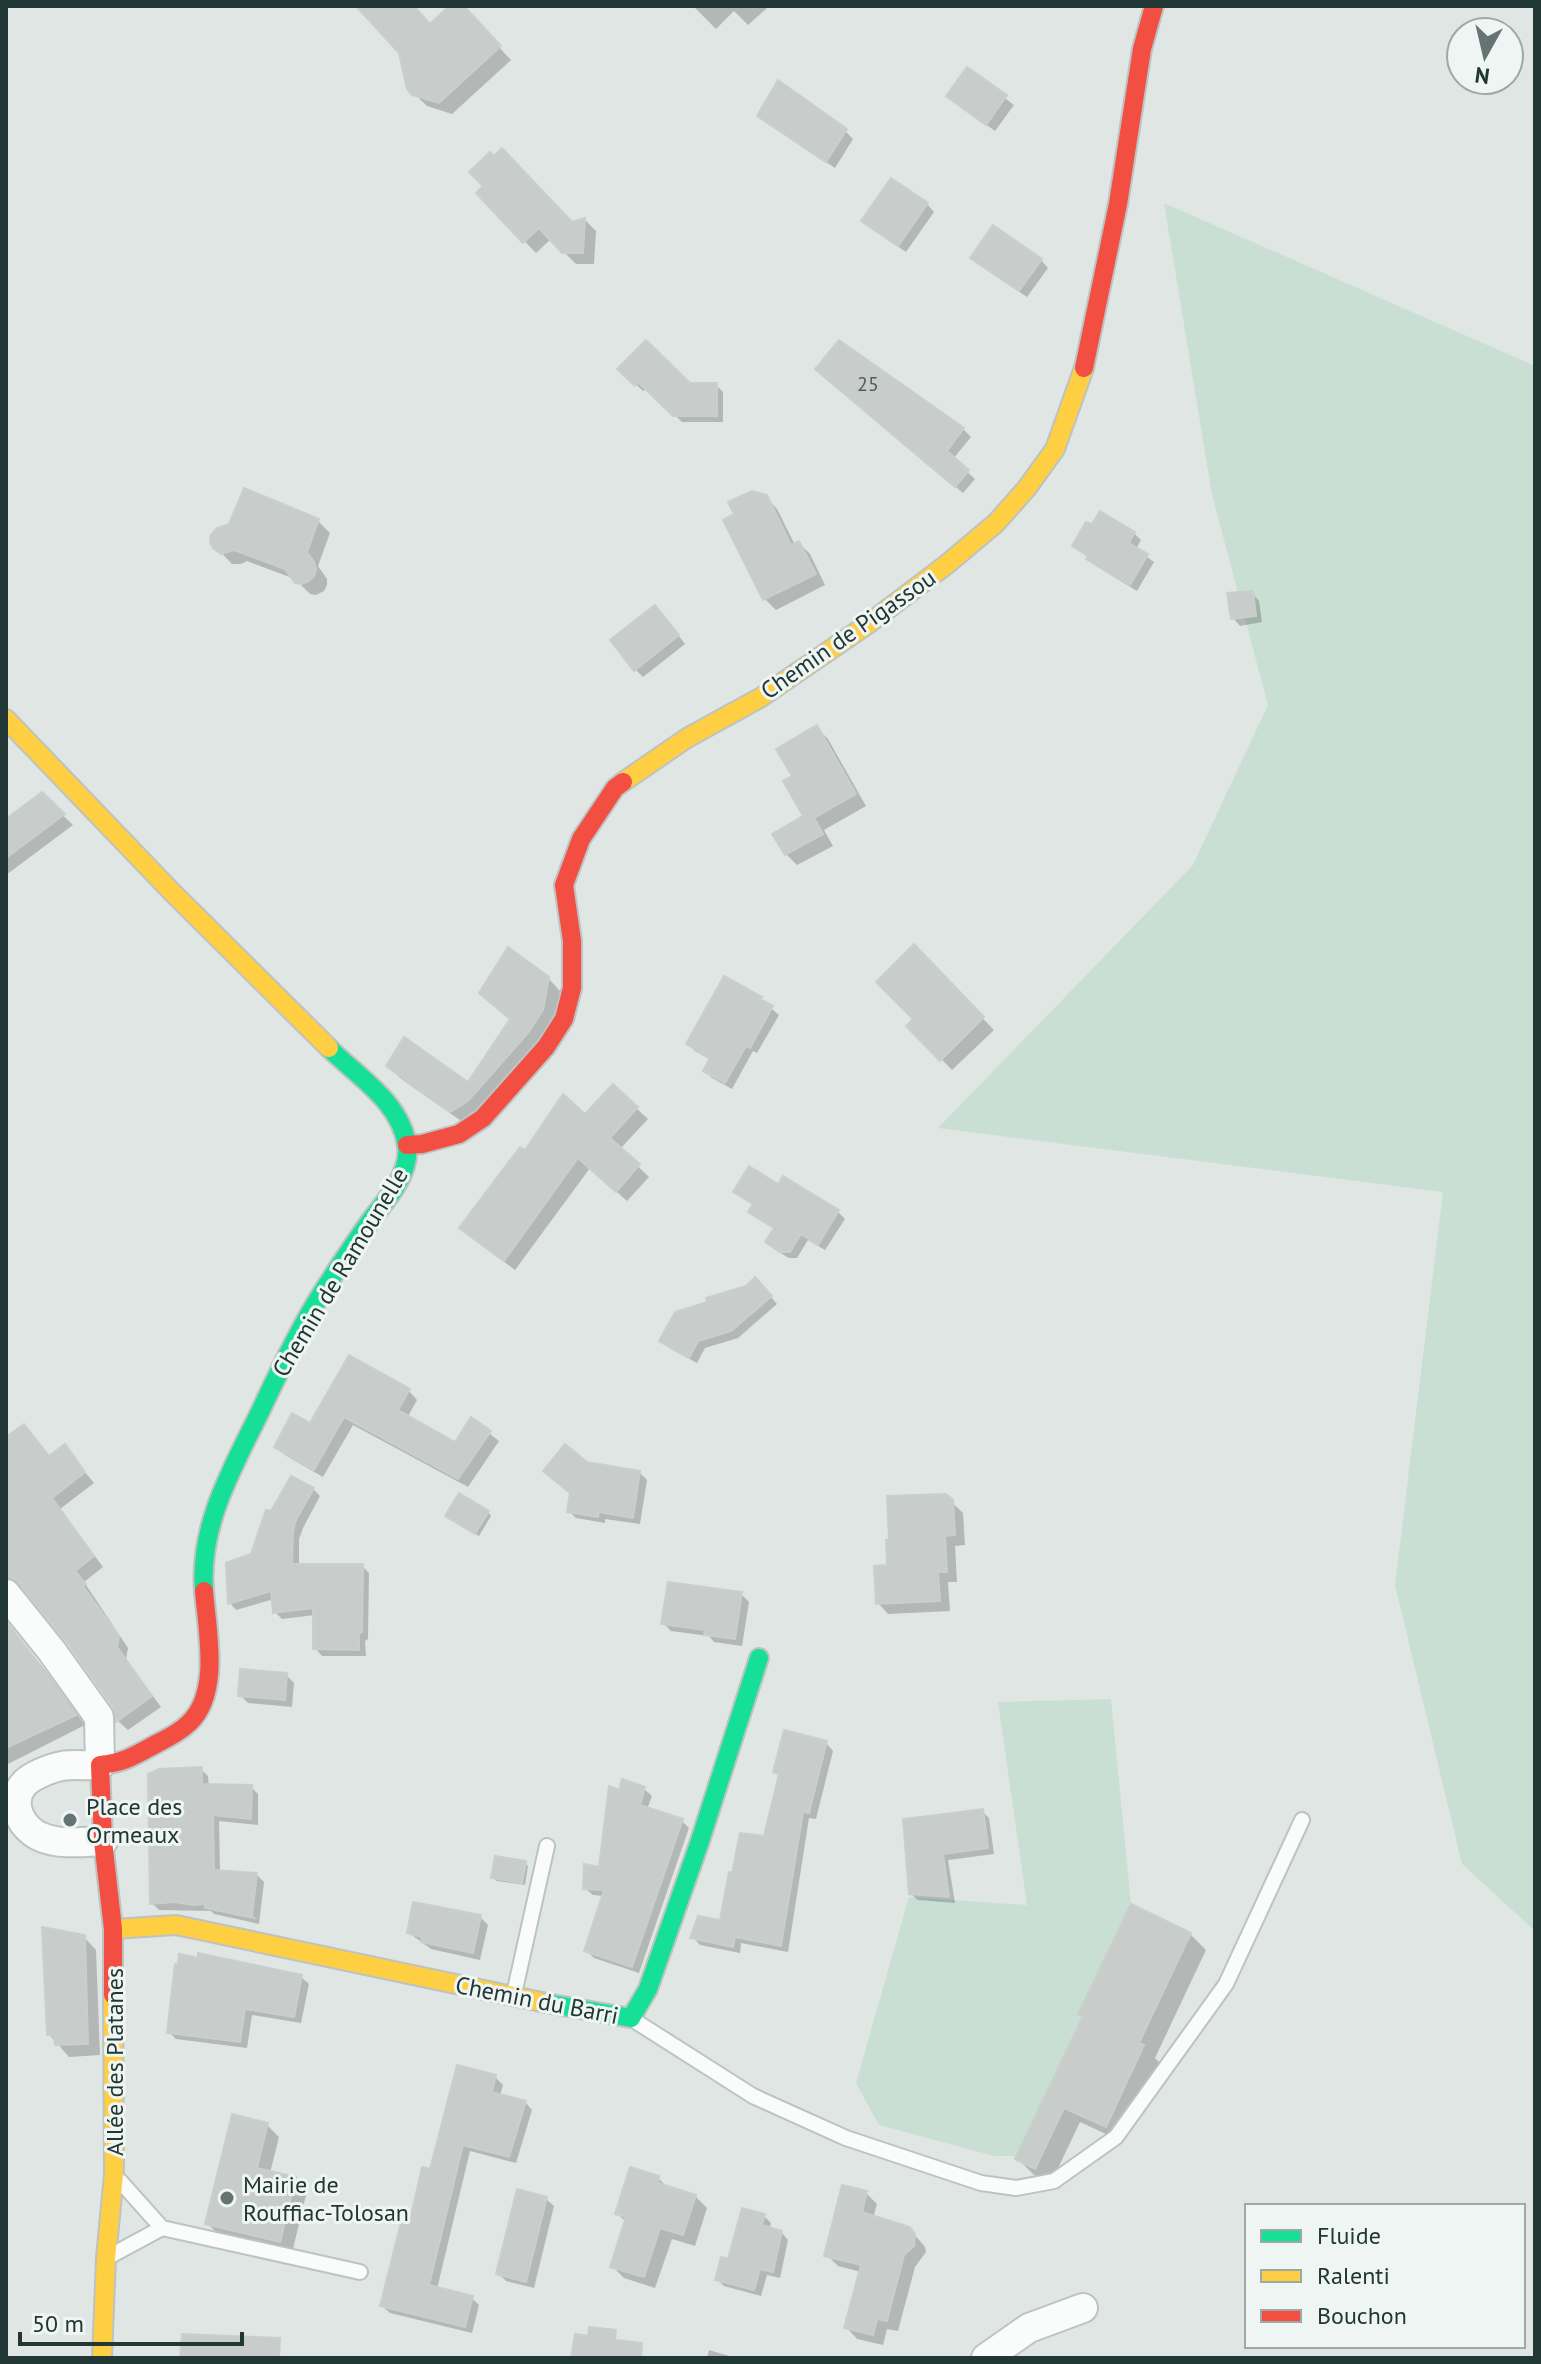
<svg xmlns="http://www.w3.org/2000/svg" width="1541" height="2364" font-family="'PT Sans',sans-serif">
<style>
.green{fill:#cadfd4}
.shadow{fill:#0003}
.building{fill:#c8cdcc;stroke:#c9cfcd;stroke-width:2}
.lines{fill:none;stroke-linecap:round;stroke-linejoin:round}
.lane-casing{stroke:#bdc3c1;stroke-width:18}
.street-casing{stroke:#bdc3c1;stroke-width:32}
.fast-casing{stroke:#bdc3c2;stroke-width:22}
.slow-casing{stroke:#bdc3c2;stroke-width:22}
.jam-casing{stroke:#bdc3c2;stroke-width:22}
.lane{stroke:#fafbfb;stroke-width:14}
.street{stroke:#fafbfb;stroke-width:28}
.fast{stroke:#16e098;stroke-width:18}
.slow{stroke:#ffcf43;stroke-width:18}
.jam{stroke:#f24e42;stroke-width:18}
.poi-dot{fill:#647472;stroke:#eef5f3;stroke-width:3}
.labels{text-anchor:middle;dominant-baseline:central;stroke-width:6;stroke-linejoin:round;paint-order:stroke}
.number-label{font-size:20px;fill:#4c5d5b}
.street-label{font-size:24px;fill:#213734;stroke:#eef5f3}
.poi-label{font-size:24px;fill:#213734;stroke:#eef5f3;text-anchor:start}
</style>
<rect width="100%" height="100%" fill="#e0e6e4"/>
<path class="green" d="M1164 203 1535 366V1931L1462 1864 1395 1585 1443 1192 938 1128 1193 865 1268 705 1212 495Z
M1111 1699 1131 1904 1078 2014 1083 2016 1017 2156H994L879 2125 856 2083 909 1897 1027 1905 998 1702Z"/>
<path class="shadow" d="M371 6H412L430 26 452 6H461L511 60 452 114 427 106 408 88 401 52Z
M693 6H765L767 8 748 25 734 11 716 29Z
M968 70 1014 105 995 131 957 103Z
M759 115 845 131 853 139 835 168 767 123Z
M486 186 572 224 585 220 596 231 594 264H576L551 239 536 253 478 193Z
M927 204 934 212 906 252 871 228 864 221Z
M973 258 1041 260 1048 268 1027 297 980 265Z
M839 342 963 429 971 437 953 459 975 479 963 493 826 376Z
M620 369 689 385H716L723 392V422H682L647 388 643 391Z
M766 497 777 509 795 545 799 543 810 554 825 585 776 610 765 599Z
M318 521 330 533 318 566 327 579V585L324 591 316 595 310 594 295 579 247 561 241 564H232L213 544 230 526Z
M1134 533 1141 540 1136 549 1154 562 1137 591 1096 566 1089 558 1074 546Z
M1252 593 1259 601 1262 622 1240 626 1233 618Z
M663 615 685 644 643 677 635 669Z
M817 728 828 739 866 806 824 830 833 846 797 865 786 854 805 817 794 777Z
M42 795 73 825 6 875V822Z
M914 947 994 1030 952 1070 909 1026 916 1019Z
M548 978 560 991 554 1022 464 1123 400 1078 388 1066 469 1085 511 1020 481 993Z
M725 979 760 999 779 1015 757 1053 753 1051 732 1089 712 1078 705 1071 711 1060 695 1051 688 1044Z
M613 1087 648 1119 620 1149 649 1177 627 1201 590 1168 515 1270 473 1239 462 1228 585 1117Z
M779 1187 838 1212 845 1219 825 1250 808 1240 797 1258H789L774 1249 767 1242 775 1229 758 1219 750 1211 754 1206 735 1191Z
M762 1287 777 1304 738 1338 705 1348 697 1363 669 1348 662 1340Z
M409 1391 417 1400 407 1418 455 1445 472 1420 499 1441 468 1487 353 1425 323 1477 285 1455 276 1446 311 1426Z
M24 1426 50 1458 64 1447 94 1483 60 1509 103 1567 84 1582 128 1648 126 1659 161 1707 128 1730 118 1721 115 1706 66 1639 24 1587H15L6 1590V1440Z
M586 1463 639 1472 647 1480 640 1524 605 1519V1523L576 1518 569 1511Z
M313 1489 320 1496 303 1528 299 1539V1566H362L369 1573 368 1639 365 1641 366 1656H322L315 1648V1615L282 1619 275 1612 274 1599 236 1610 230 1603 272 1514Z
M945 1496 963 1513 965 1545 955 1546 957 1582H948L950 1611 888 1614 878 1603 889 1567Z
M488 1512 491 1516 479 1536 451 1519Z
M741 1594 749 1602 742 1646 714 1642 709 1636 671 1631 663 1623Z
M6 1621 47 1673 85 1725 6 1765Z
M286 1675 294 1683 292 1707 248 1703 240 1695Z
M826 1743 833 1751 816 1819 809 1818 788 1952 741 1943 740 1953 700 1945 693 1937 721 1923 765 1838 781 1777 775 1772Z
M201 1769 208 1776 209 1786 251 1787 258 1794V1825L219 1821 220 1872 257 1875 264 1882 259 1924 214 1914 211 1911 159 1910 152 1903Z
M644 1789 652 1796 647 1809 682 1821 689 1828 639 1973 594 1958 587 1951 604 1896 593 1895 585 1888 601 1869 620 1792Z
M983 1812 989 1818 994 1854 948 1860 955 1903 918 1900 911 1894 905 1821Z
M525 1863 528 1866 525 1885 497 1881 493 1878Z
M480 1917 488 1925 480 1960 431 1949 409 1933Z
M1190 1934 1206 1950 1155 2058 1159 2062 1121 2141 1080 2122 1051 2183 1033 2174 1018 2159 1085 2018 1080 2014Z
M84 1937 96 1950 100 2055 69 2057 49 2034Z
M301 1977 309 1984 301 2023 252 2015 247 2048 176 2039 169 2032Z
M495 2077 503 2085 500 2096 525 2102 532 2110 516 2163 470 2151 437 2289 472 2298 479 2305 472 2333 390 2313 382 2306 411 2222 432 2171Z
M267 2125 279 2137 270 2173 295 2179 307 2191 292 2253 219 2235 207 2223Z
M658 2178 668 2188 695 2196 707 2208 695 2246 672 2239 655 2288 624 2278 612 2266 626 2222 617 2213Z
M866 2193 877 2204 873 2218 909 2228 925 2247 926 2252 915 2267 898 2331 887 2329 883 2345 857 2339 847 2328 861 2272 838 2266 827 2255Z
M546 2199 554 2206 534 2288 506 2281 498 2273Z
M764 2216 771 2223 769 2229 781 2232 788 2240 780 2278 767 2275 761 2296 724 2286 717 2279Z
M709 2350 736 2358H707Z"/>
<path class="building" d="M356 6H414L430 24 449 6H464L501 46 439 103 412 95 407 89 399 53Z
M967 67 1007 95 986 125 946 96Z
M778 80 847 129 826 162 757 116Z
M502 148 572 222 585 218 583 253H562L539 228 523 243 476 193 483 186 469 172 490 152 494 156Z
M891 178 928 203 898 246 861 221Z
M993 225 1042 259 1019 291 970 258Z
M646 340 690 383H717V416H673L638 382 635 386 617 369Z
M839 340 964 428 947 451 969 470 955 487 815 369Z
M244 488 319 519 307 552 314 562 316 569 314 576 309 581 302 584 295 583 285 569 234 550 221 554 213 548 210 542 211 535 217 528 229 524Z
M752 491 767 495 791 545 799 541 816 574 763 600 723 520 734 514 728 502Z
M1100 511 1135 532 1129 543 1148 554 1130 585 1086 559 1088 556 1072 546 1086 522 1092 524Z
M1253 591 1256 616 1231 619 1227 593Z
M655 605 679 635 634 671 610 640Z
M817 725 856 794 814 818 823 834 785 855 772 834 803 816 783 781 792 776 776 749Z
M42 792 65 814 6 858V819Z
M914 944 984 1017 940 1061 906 1026 913 1019 876 982Z
M508 947 549 977 543 1010 528 1033 468 1101 450 1112 386 1066 404 1037 468 1082 510 1019 479 993Z
M724 976 762 997 760 999 773 1006 750 1048 746 1046 725 1083 703 1071 710 1058 686 1044Z
M613 1084 638 1107 610 1138 640 1164 616 1192 578 1158 504 1261 459 1228 520 1147 525 1150 563 1094 585 1114Z
M749 1166 778 1184 783 1176 839 1210 818 1245 801 1234 790 1252H780L765 1242 774 1228 748 1212 753 1204 733 1192Z
M755 1277 772 1296 731 1331 698 1341 689 1358 659 1341 675 1312 707 1302 706 1298 746 1286Z
M349 1355 410 1389 398 1410 455 1442 471 1417 491 1431 458 1479 344 1417 314 1470 274 1447 292 1413 310 1423Z
M24 1424 49 1456 65 1444 85 1472 52 1498 94 1556 75 1571 86 1584 83 1586 119 1636 117 1647 152 1696 116 1722 113 1707 65 1640 19 1583 13 1579 6 1577V1437Z
M565 1444 587 1462 640 1471 633 1518 599 1512 598 1517 567 1512 570 1493 543 1471Z
M291 1476 314 1488 296 1520 293 1531 292 1564H363L362 1632 359 1634V1650L313 1649V1608L273 1613 271 1591 228 1604 226 1563 251 1554 266 1510 271 1511Z
M459 1493 489 1511 475 1534 445 1516Z
M946 1494 953 1500 955 1535 945 1536 947 1572H938L940 1601 876 1604 874 1566 887 1565 886 1540H889L887 1496Z
M668 1582 742 1592 735 1639 704 1635 705 1630 661 1624Z
M6 1621 76 1715 6 1748Z
M240 1669 287 1673 285 1700 238 1696Z
M784 1730 827 1741 809 1813 803 1812 781 1946 735 1937 733 1947 690 1938 698 1916 720 1920 729 1872 732 1873 740 1833 764 1836 779 1774 773 1772Z
M202 1767V1784L252 1785 251 1819 213 1815 214 1870 257 1873 252 1916 254 1918 205 1908V1904L193 1905 175 1902 150 1904 148 1774 159 1769Z
M622 1779 645 1787 640 1805 683 1819 632 1967 584 1951 604 1890 583 1889 584 1864 599 1867 609 1786 619 1790Z
M983 1809 988 1848 943 1854 949 1897 909 1894 903 1819Z
M495 1856 526 1861 522 1883 491 1878Z
M413 1902 481 1915 473 1953 421 1942 422 1937 407 1933Z
M1131 1904 1191 1933 1139 2043 1144 2045 1106 2127 1064 2108 1035 2169 1015 2159 1083 2016 1078 2014Z
M42 1927 85 1935 88 2044 55 2045 54 2035H47Z
M198 1953 302 1975 294 2017 245 2009 240 2042 167 2033 175 1964 178 1965 179 1954 198 1958Z
M457 2065 496 2075 492 2092 526 2101 509 2157 463 2145 429 2285 473 2296 465 2327 380 2306 402 2218 410 2220 422 2167 430 2169Z
M232 2114 268 2123 257 2168 296 2177 280 2242 205 2224Z
M630 2167 659 2176 658 2183 696 2195 683 2235 660 2228 644 2277 610 2267 626 2217 615 2214Z
M842 2185 867 2191 862 2212 910 2227 915 2234 914 2246 904 2255 887 2321 877 2319 873 2335 844 2328 861 2265 824 2256Z
M517 2189 547 2197 526 2282 496 2274Z
M742 2208 765 2214 762 2225 782 2231 773 2272 760 2269 754 2290 715 2280 721 2257 728 2259Z
M589 2327 616 2330 615 2340 642 2343 641 2358H571L575 2334 588 2336Z
M182 2334 280 2338 279 2358H180Z"/>
<g class="lines">
<g class="lane-casing">
<path id="lane" d="M514 1994 547 1846
M632 2019 753 2096 846 2138 981 2183 1016 2188 1054 2181 1116 2137 1226 1984 1302 1820
M120 2181 162 2228
M112 2255 162 2228 360 2272"/>
</g>
<g class="street-casing">
<path id="street" d="M6 1594 51 1650 99 1717 100 1765C88 1766 74 1764 62 1766 51 1768 30 1776 23 1785 8 1804 22 1829 41 1837 59 1845 83 1842 103 1841
M986 2358 1029 2328 1083 2308"/>
</g>
<g class="fast-casing">
<path id="fast" d="M204 1591C199 1526 231 1471 259 1414 277 1376 295 1337 317 1301 334 1274 352 1246 371 1220 379 1209 389 1198 396 1186 403 1175 409 1159 407 1146 401 1102 358 1077 329 1048
M546 2003 631 2018 648 1989 699 1844 759 1658"/>
</g>
<g class="slow-casing">
<path id="slow" d="M6 719 171 891 329 1048
M623 782 687 738 760 698 868 624 946 565 996 523 1027 488 1055 449 1084 368
M113 1929 176 1925 546 2003
M102 2358 106 2258 114 2174 113 1995"/>
</g>
<g class="jam-casing">
<path id="jam" d="M1084 368 1118 204 1142 49 1154 6
M407 1145 422 1144 459 1134 483 1118 546 1047 564 1019 572 988V941L564 885 581 839 615 788 623 782
M113 1995V1929L103 1841 100 1765C124 1763 136 1755 158 1743 168 1738 181 1731 189 1723 221 1693 207 1630 204 1591"/>
</g>
<use href="#lane" class="lane"/>
<use href="#street" class="street"/>
<use href="#fast" class="fast"/>
<use href="#slow" class="slow"/>
<use href="#jam" class="jam"/>
</g>
<g class="poi-dot">
<circle cx="70" cy="1820" r="8"/>
<circle cx="227" cy="2198" r="8"/>
</g>
<g class="labels">
<g class="number-label">
<text x="868" y="384">25</text>
</g>
<g class="street-label">
<text transform="translate(848 634) rotate(-35)">Chemin de Pigassou</text>
<text transform="translate(340 1272) rotate(-59)">Chemin de Ramounelle</text>
<text transform="translate(537 2000) rotate(11)">Chemin du Barri</text>
<text transform="translate(114 2062) rotate(-90)">Allée des Platanes</text>
</g>
<g class="poi-label">
<text x="86" y="1806">Place des<tspan x="86" dy="28">Ormeaux</tspan></text>
<text x="243" y="2184">Mairie de<tspan x="243" dy="28">Rouffiac-Tolosan</tspan></text>
</g>
</g>
<rect width="1541" height="2364" fill="none" stroke="#213734" stroke-width="16"/>
<rect x="1245" y="2204" width="280" height="144" fill="#eef5f3" stroke="#9ca9a7" stroke-width="2"/>
<rect x="1261" y="2230" width="40" height="12" fill="#16e098" stroke="#9ca9a7" stroke-width="2"/>
<text x="1317" y="2244" font-size="24" fill="#213734">Fluide</text>
<rect x="1261" y="2270" width="40" height="12" fill="#ffcf43" stroke="#9ca9a7" stroke-width="2"/>
<text x="1317" y="2284" font-size="24" fill="#213734">Ralenti</text>
<rect x="1261" y="2310" width="40" height="12" fill="#f24e42" stroke="#9ca9a7" stroke-width="2"/>
<text x="1317" y="2324" font-size="24" fill="#213734">Bouchon</text>
<g transform="translate(1485 56) rotate(188)"><circle r="38" fill="#eef5f3" stroke="#9ca9a7" stroke-width="2"/>
<path d="M0-6L14 30L0 20L-14 30Z" fill="#647472"/>
<text y="-12" font-size="22" font-weight="bold" text-anchor="middle" fill="#213734">N</text>
</g>
<path d="M20 2332v12h222v-12" fill="none" stroke="#213734" stroke-width="4"/>
<text x="32" y="2332" font-size="24" fill="#213734" stroke="#eef5f3" stroke-width="6" paint-order="stroke">50 m</text>
</svg>
